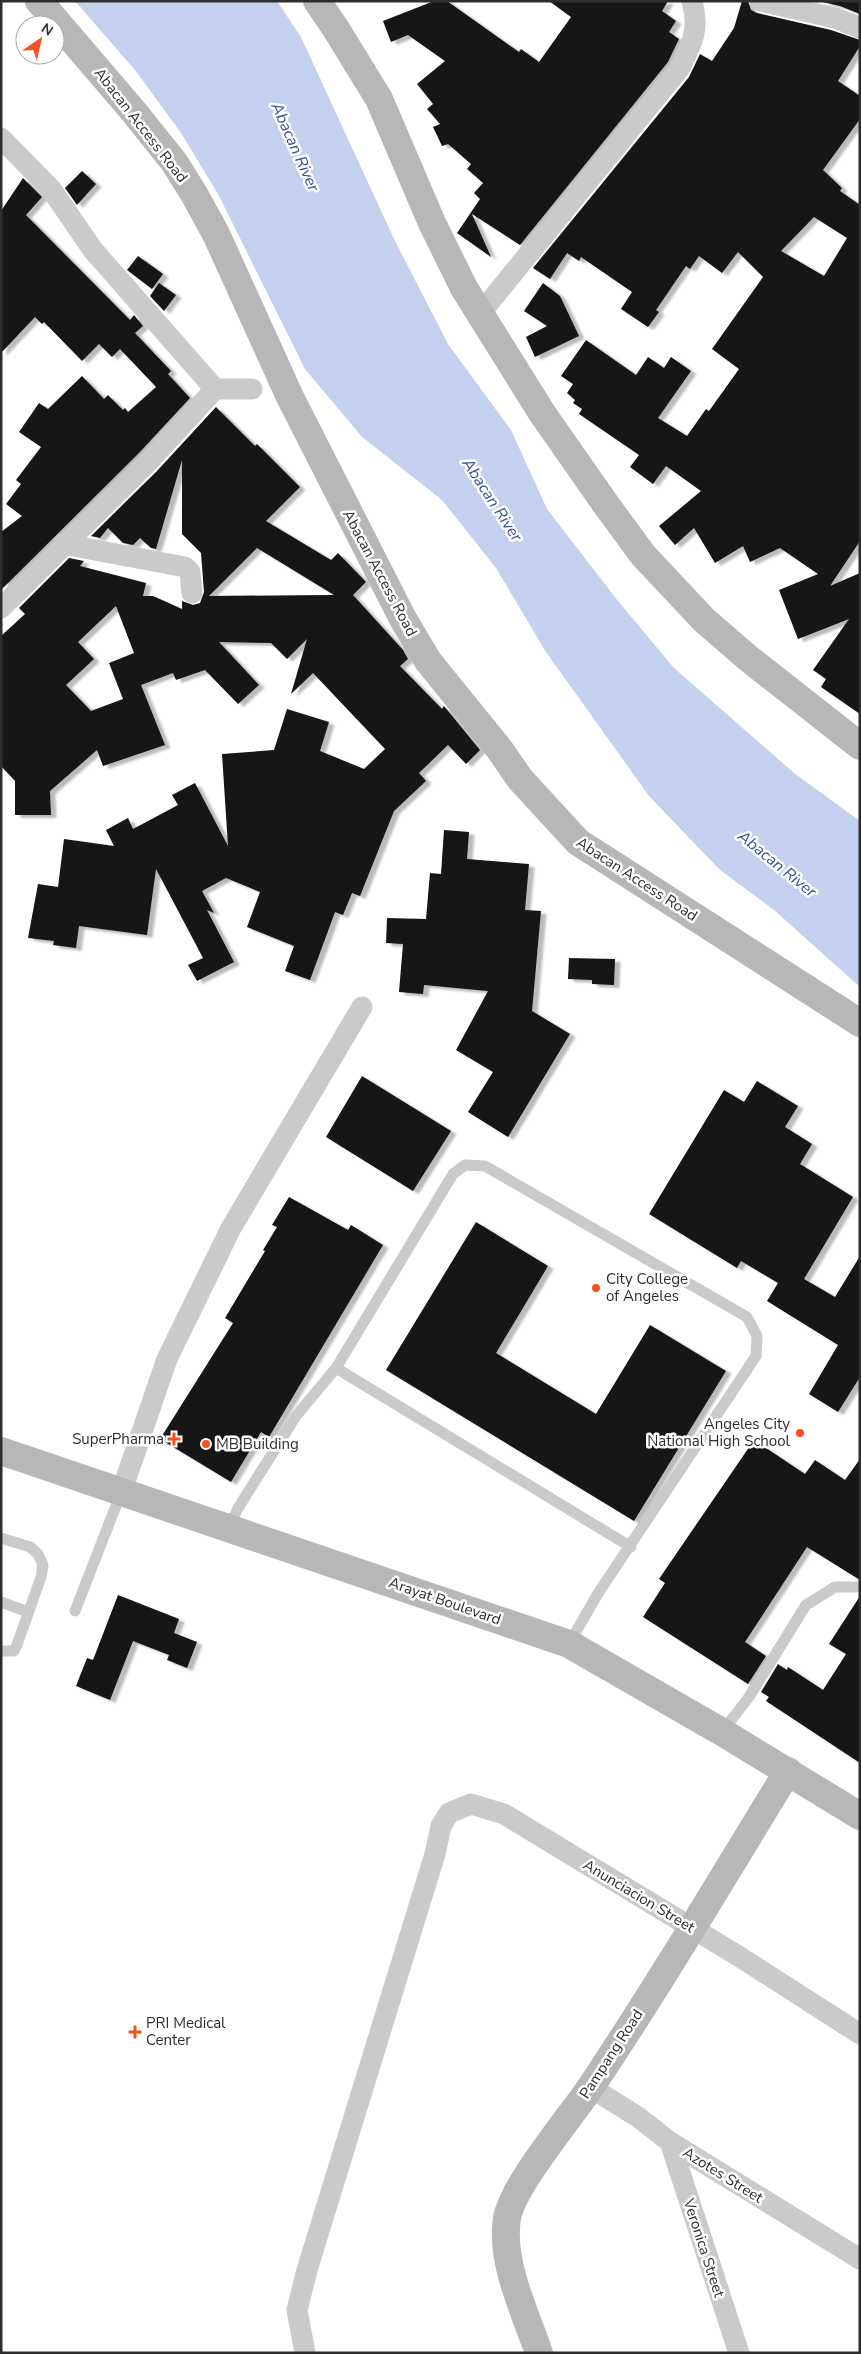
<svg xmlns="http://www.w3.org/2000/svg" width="861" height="2354" font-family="'Nunito Sans',sans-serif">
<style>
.water{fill:#c3d0ee}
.building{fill:#141414;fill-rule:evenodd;filter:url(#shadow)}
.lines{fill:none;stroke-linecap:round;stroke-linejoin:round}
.lane{stroke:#cacaca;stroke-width:11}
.street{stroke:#cacaca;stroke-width:21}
.secondary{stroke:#b7b7b7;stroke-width:28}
.poi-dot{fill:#f4521f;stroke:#fff;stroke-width:2}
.labels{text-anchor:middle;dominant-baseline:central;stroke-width:5;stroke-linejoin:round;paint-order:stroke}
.street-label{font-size:15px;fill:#2d2d2d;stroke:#fff}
.poi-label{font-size:15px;fill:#2d2d2d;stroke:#fff;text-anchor:start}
.water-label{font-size:16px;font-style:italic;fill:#355195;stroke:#fff}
</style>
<defs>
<filter id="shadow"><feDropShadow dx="5.5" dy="3" stdDeviation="1" flood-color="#0004"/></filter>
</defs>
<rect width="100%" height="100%" fill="#fff"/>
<path class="water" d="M75 1H277L301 37 394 239 448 344 511 430 547 509 618 601 674 668 794 773 860 821V987L774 910 720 870 649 796 546 652 496 568 442 500 362 437 305 369 218 194 181 133 135 70Z"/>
<path class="building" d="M434 1H447L519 52 521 49 539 62 571 17 549 1H668L662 11 676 21 669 32 679 39 668 62 520 245 472 214 491 257 457 233 480 199 474 193 483 183 467 169 471 164 448 144 442 146 433 127 440 124 427 109 433 104 417 84 445 61 408 35 391 42 383 21Z
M742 1H748L751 10 757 13 831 30 860 40V46L838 81 860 96V119L823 170 842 188 840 191 860 205V541L830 586 860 573V714L821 687 826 679 813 670 849 619 798 639 779 590 818 574 780 548 750 562 743 546 715 563 694 528 675 545 659 526 701 491 666 466 653 484 630 467 639 455 579 414 582 409 573 403 575 400 567 393 573 384 561 376 586 340 636 375 648 357 664 368 671 357 691 371 658 418 687 436 706 409 709 411 739 369 712 349 763 277 738 252 722 273 699 256 690 269 686 266 656 310 659 312 648 327 621 309 632 292 581 257 579 261 567 253 550 279 533 268 689 77 700 54 712 61 734 28ZM814 217 847 238 824 276 781 251Z
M818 1H860V14L840 6Z
M82 171 96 184 77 205 65 188Z
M23 178 42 197 26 215 130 320 134 315 143 326 135 333 171 371 168 374 190 398 139 453 2 589 1 532 22 516 6 504 21 484 16 480 41 447 19 432 39 403 48 409 82 376 104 399 108 395 123 410 125 408 128 412 156 387 120 349 112 357 99 344 82 361 44 322 42 324 35 317 1 353V211Z
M138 256 163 274 152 289 127 270Z
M159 283 176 295 164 311 150 296Z
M543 283 560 296 579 336 535 357 526 337 547 326 524 311Z
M216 407 255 446 257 444 300 487 266 521 331 560 338 553 366 582 353 595 403 650 408 659 400 666 442 709 444 706 480 750 466 764 448 745 419 773 426 781 394 811 360 896 352 893 343 915 335 912 310 980 285 971 294 946 247 927 260 892 226 878 202 891 214 913 207 910 234 962 197 981 188 965 203 958 156 869 147 935 79 926 76 948 53 945 54 941 28 938 38 884 58 887 64 839 114 846 106 830 128 818 133 829 178 805 172 795 195 783 228 846 222 754 274 750 287 709 329 722 320 751 364 769 385 749 313 673 291 694 307 639 287 659 271 643 219 642 259 685 238 704 205 670 176 680 173 673 141 685 165 745 103 766 97 750 50 791 51 815H15V781L1 766V636L25 614 19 608 69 558 84 561 80 566 146 583 143 596H153L182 609V601L193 605 200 603 204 592 201 553 182 534V460L156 549 151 548 140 538 133 545 123 543 108 528 100 538 91 536 157 471ZM257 548 334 595 209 596ZM116 606 134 653 109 663 123 699 91 711 66 685 94 659 78 642Z
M444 830 469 832 467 859 529 864 525 910 541 911 532 1011 570 1034 508 1137 468 1112 493 1072 456 1050 488 991 424 985 423 994 399 992 403 944 386 943 387 918 426 919 430 873 441 874Z
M569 958 615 959 614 985 592 984V980L568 979Z
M362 1076 451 1131 413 1191 326 1137Z
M757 1081 798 1106 785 1127 812 1144 800 1164 853 1197 804 1279 835 1297 860 1256V1377L838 1412 809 1394 838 1345 767 1301 778 1283 741 1261 737 1268 649 1214 724 1090 744 1102Z
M289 1197 348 1230 351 1225 383 1245 269 1437 261 1432 231 1482 160 1439 233 1323 225 1318 265 1251 263 1250 277 1227 272 1225Z
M476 1222 548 1266 496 1353 596 1414 650 1325 726 1371 634 1521 386 1370Z
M754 1440 805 1474 815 1460 845 1480 860 1459V1580L807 1547 745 1642 766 1656 748 1684 643 1617 665 1583 659 1579Z
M118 1595 179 1619 174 1633 197 1642 187 1668 167 1660 169 1655 133 1641 110 1700 76 1686 87 1658 93 1660Z
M860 1596V1763L766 1701 769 1697 761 1692 778 1664 787 1670 788 1667 823 1690 846 1654 829 1644Z"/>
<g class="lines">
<path class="lane" d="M336 1368 631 1547
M228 1529 238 1508 296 1416 336 1368 453 1174 465 1165 485 1166 747 1317 757 1336 756 1356 597 1595 569 1644
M1 1538 30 1547 38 1554 43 1565 41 1577 17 1645 14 1651H1
M1 1602 28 1612
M75 1611 121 1493
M722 1732 749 1697 806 1605 835 1587H860"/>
<path class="street" d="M760 1 835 18 860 28
M1 138 51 189 93 250 215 389H252
M479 315 679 69C692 44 700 30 692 1
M63 544 185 567 190 572 192 593
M1 608 148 462 215 389
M121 1493 167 1359 231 1228 362 1007
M590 2087 638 2117 670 2142 860 2259
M670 2142 739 2353
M305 2353 297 2310 307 2270 435 1854 441 1826 449 1813 471 1804 504 1814 740 1957 860 2034"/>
<path class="secondary" d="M39 1 134 112 174 162 194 194 216 234 290 397 403 619 428 661 500 750 520 779 578 842 860 1023
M317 1 336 29 379 99 432 223 464 288 542 413 607 506 643 555 704 620 748 658 860 746
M1 1451 569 1644 722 1732 860 1816
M539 2353C525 2312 500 2262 507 2218 513 2185 569 2119 590 2088 659 1985 723 1877 788 1771"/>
</g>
<g class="poi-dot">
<circle cx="596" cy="1288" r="5"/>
<circle cx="800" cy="1433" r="5"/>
<path d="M171.5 1431.5h5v5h5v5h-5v5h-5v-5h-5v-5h5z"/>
<circle cx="206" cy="1444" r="5"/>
<path d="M132.5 2024.5h5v5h5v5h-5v5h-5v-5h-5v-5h5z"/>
</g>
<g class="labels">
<g class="street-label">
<text transform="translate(141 125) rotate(52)">Abacan Access Road</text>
<text transform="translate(380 573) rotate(62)">Abacan Access Road</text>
<text transform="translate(637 879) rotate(33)">Abacan Access Road</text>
<text transform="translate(445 1601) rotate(19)">Arayat Boulevard</text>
<text transform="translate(639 1896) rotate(31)">Anunciacion Street</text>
<text transform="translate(611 2054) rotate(-57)">Pampang Road</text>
<text transform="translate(723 2175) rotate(32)">Azotes Street</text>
<text transform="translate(704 2248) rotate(72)">Veronica Street</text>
</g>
<g class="poi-label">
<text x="606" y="1279">City College<tspan x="606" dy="17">of Angeles</tspan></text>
<text x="790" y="1424" text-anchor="end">Angeles City<tspan x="790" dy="17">National High School</tspan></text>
<text x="164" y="1439" text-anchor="end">SuperPharma</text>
<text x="216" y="1444">MB Building</text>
<text x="146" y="2023">PRI Medical<tspan x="146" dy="17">Center</tspan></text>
</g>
<g class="water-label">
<text transform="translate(295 147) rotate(66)">Abacan River</text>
<text transform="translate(492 500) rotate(57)">Abacan River</text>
<text transform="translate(777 864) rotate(39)">Abacan River</text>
</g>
</g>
<rect width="861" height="2354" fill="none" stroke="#2d2d2d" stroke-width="5"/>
<g transform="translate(40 40) rotate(34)"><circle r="24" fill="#ffffff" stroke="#ababab"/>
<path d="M0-4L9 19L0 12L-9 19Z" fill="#f4521f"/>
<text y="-8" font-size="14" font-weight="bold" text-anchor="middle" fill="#2d2d2d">N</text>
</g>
</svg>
